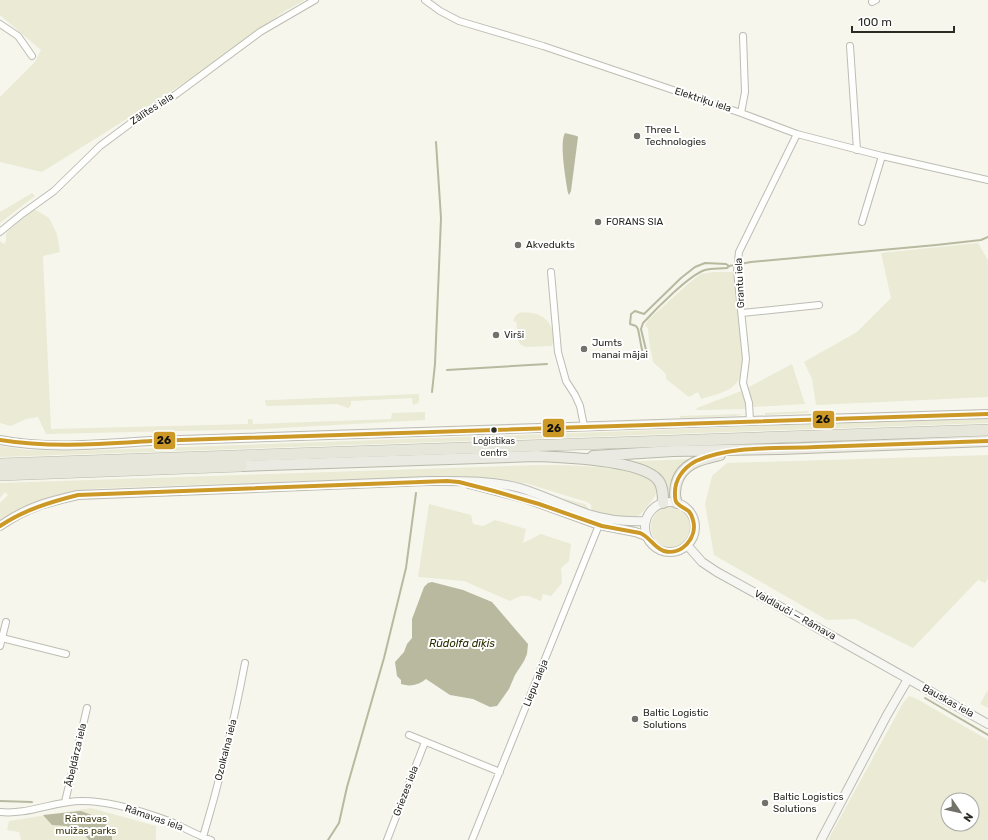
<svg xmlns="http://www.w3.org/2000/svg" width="988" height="840" font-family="Rubik,sans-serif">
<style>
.green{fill:#eaead5;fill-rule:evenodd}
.water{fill:#b8b99f}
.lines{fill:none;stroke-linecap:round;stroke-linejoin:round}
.stream{stroke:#b8b99f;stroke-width:2}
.minor-casing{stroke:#bdbdb5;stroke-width:8}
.secondary-casing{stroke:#bdbdb5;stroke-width:10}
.trunk-casing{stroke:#b8b8aa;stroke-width:12}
.motorway-casing{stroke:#b8b8aa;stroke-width:12}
.minor{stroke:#fefefc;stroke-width:6}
.secondary{stroke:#f6f6f3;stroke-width:8}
.trunk{stroke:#eaeae2;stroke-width:10}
.motorway{stroke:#e6e6db;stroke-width:11}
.bus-1-casing{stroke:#fff;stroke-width:7}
.bus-1{stroke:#cc9927;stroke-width:4}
.poi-dot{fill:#72726b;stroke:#fff;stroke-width:1.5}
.bus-dot{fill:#2b2b25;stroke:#fff;stroke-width:1.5}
.labels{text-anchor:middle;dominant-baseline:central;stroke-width:4;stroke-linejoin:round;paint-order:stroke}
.bus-label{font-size:9px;fill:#2b2b25;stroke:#fff}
.street-label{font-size:10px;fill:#2b2b25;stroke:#fff}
.poi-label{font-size:10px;fill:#2b2b25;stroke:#fff;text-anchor:start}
.park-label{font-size:10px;fill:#39380d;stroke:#fff}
.water-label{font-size:11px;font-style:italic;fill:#2d2c00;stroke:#fff}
.line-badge{stroke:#fff;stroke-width:1.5}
.pale-badge-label{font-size:11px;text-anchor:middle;font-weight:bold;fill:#111}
</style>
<rect width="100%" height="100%" fill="#f6f6ed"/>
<path class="green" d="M0 0H305L285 11 197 75 42 172 0 162V97L35 62 41 50 0 15Z
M32 193 35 196 0 223V212Z
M34 209 49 218 57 234 60 252 43 256 51 429 248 424V419H252L253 424 391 419 392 413 425 412V420L263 429 46 434 38 417 26 419 11 426 0 423V241L4 244 6 241V233Z
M978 243 988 260V397L816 405 812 379 804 362 857 332 891 298 881 253Z
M713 272H733L735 275 744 359C742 390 727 391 701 399L698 392 689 397 666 379V374L653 362 649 341 648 328 645 326 648 320 689 283 701 274Z
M519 313C535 311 550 316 553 334 553 338 554 342 552 346L526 347 521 345 516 338 523 337V335L518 336 516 321 513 322 515 316Z
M792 364 805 404 752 407 749 387Z
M744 390 747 409 696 410 697 408Z
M419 394V400L418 403 413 405 412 398 351 401V405L348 408 337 404 267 406H266L265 400H272Z
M809 411 807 413 765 415V413Z
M743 414 736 416 680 418V416Z
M988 417V423L0 457V446L28 450 70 451 605 432Z
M988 455V578L985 583 978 580 913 648 855 619 827 620 714 555 705 504 712 476 727 463Z
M690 459 673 481 669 491 666 485 618 462Z
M537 465C562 465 630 465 649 480 663 490 654 498 646 508 643 511 640 516 635 517 622 521 605 514 592 512L591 505 587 502 525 483 447 477H420L108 488C69 490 33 498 0 520V503L8 495 5 492 0 498V483Z
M562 498 585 504 588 508 587 510Z
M429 504 471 515 473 524 483 526 495 520 526 529 523 543 541 534 571 544 569 561 561 568 562 583 551 596 543 594 541 601C527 595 524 593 510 601L464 581 418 577Z
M651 527a20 20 0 1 1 40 0a20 20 0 1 1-40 0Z
M988 690V708L980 704Z
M909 696 917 699 988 740V840H828L903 703ZM948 800H972V824H948Z
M91 808 156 826V840H21L19 832 7 830 9 821Z"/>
<path class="water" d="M565 133 577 136 578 137 571 191 569 195 568 193C566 181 559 143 565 133Z
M432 582 463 590 492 602 528 644 527 654 524 661 515 675 509 689 497 706 490 707 473 699 450 695 426 679C419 685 410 687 401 684V680L397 676 395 662 404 652 407 644 412 638V619L424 587 428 583Z
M81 811 97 817 112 829V840H89L84 834 74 831 67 826 52 825 43 815Z"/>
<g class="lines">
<path class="stream" d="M729 266 726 264 705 263 695 267 681 278 644 314 635 311 631 314 630 324 636 326 638 329 643 355 645 356 647 354 641 329 643 323C655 310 689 275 705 270 712 268 720 269 727 268L729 266 751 262 936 245 981 240 988 237
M447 370 547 364
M432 392 435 364 441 218 436 142
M925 698 988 735
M0 801 32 802
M328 840 339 823 347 787 384 658 406 568 416 493"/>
<g class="minor-casing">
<path id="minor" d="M425 0 440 11 459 21 543 46 741 113 797 134 882 156 988 180
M872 2 876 0
M0 24 18 36 32 56
M850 46 857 150
M741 113 745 92 743 36
M862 222 882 156
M0 232 22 214 54 191 100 146 139 117 175 95 260 32 315 0
M551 272 558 352 566 381 575 395 580 406 584 426
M742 313 819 305
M750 421 749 403 743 383 746 359 737 271 739 252 797 134
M2 638 66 654
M0 646 6 622
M409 735 500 772
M65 802 87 708
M0 812C29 815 53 801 82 801 111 801 142 811 169 821 183 827 196 835 211 840
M203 837C220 780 234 721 245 663
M387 840 425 742
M472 840 599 525"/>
</g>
<g class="secondary-casing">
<path id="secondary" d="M0 440C49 450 101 444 151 441L750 421 988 414
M469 484 527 499 599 525 635 532 646 536
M645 527a25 25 0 1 1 50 0a25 25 0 1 1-50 0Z
M0 526C27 507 47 502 78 495L428 481C459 481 490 480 520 488 543 495 565 506 588 514 607 520 626 522 646 521
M687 545 702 562 717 572 775 604 988 724
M821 840 887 715 908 679"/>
</g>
<g class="trunk-casing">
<path id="trunk" d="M593 456 673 451 780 449 988 441
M241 466 536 456C562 457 642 460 658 480 663 486 663 495 663 503
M677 503C674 496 675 492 676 485 681 463 702 459 720 455"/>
</g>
<g class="motorway-casing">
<path id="motorway" d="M0 464 988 430
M0 475 241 466"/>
</g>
<use href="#minor" class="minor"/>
<use href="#secondary" class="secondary"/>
<use href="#trunk" class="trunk"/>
<use href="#motorway" class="motorway"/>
<g class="bus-1-casing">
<path id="bus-1" d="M0 440C50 448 100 444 151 441L988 414
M0 526C24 510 50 502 78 495L447 481 459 482 494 491 539 504 602 526 640 533C650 537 654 548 664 551 682 556 698 537 693 520 690 507 683 510 677 503 675 501 675 498 675 495 674 480 683 468 696 461 731 445 778 449 816 447 873 445 931 443 988 441"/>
</g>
<use href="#bus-1" class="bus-1"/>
</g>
<g class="poi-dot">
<circle cx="637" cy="136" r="4"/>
<circle cx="598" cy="222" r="4"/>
<circle cx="518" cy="245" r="4"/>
<circle cx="496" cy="335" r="4"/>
<circle cx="584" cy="349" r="4"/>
<circle cx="635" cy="719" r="4"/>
<circle cx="765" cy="803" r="4"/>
</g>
<circle class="bus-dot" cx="494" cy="430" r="3.5"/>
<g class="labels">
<g class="bus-label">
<text x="494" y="441">Loģistikas<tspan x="494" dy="12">centrs</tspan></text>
</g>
<g class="street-label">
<text transform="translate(703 100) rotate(18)">Elektriķu iela</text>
<text transform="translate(152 109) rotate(-33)">Zālītes iela</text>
<text transform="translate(740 283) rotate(-93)">Grantu iela</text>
<text transform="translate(795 615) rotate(29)">Valdlauči — Rāmava</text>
<text transform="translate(536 683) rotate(-68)">Liepu aleja</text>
<text transform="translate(948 701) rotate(29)">Bauskas iela</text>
<text transform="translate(226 750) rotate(-76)">Ozolkalna iela</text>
<text transform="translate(76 755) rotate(-77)">Ābeļdārza iela</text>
<text transform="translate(406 791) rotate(-69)">Griezes iela</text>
<text transform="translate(154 818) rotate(19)">Rāmavas iela</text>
</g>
<g class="poi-label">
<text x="645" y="130">Three L<tspan x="645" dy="12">Technologies</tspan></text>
<text x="606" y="222">FORANS SIA</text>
<text x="526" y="245">Akvedukts</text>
<text x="504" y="335">Virši</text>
<text x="592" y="343">Jumts<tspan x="592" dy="12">manai mājai</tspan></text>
<text x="643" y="713">Baltic Logistic<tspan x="643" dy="12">Solutions</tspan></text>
<text x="773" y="797">Baltic Logistics<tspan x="773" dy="12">Solutions</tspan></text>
</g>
<g class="park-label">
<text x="86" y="819">Rāmavas<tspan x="86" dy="12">muižas parks</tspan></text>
</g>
<g class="water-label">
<text x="462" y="643">Rūdolfa dīķis</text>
</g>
</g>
<g class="line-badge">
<rect x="812" y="410" width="23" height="19" rx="4" fill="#cc9927"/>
<rect x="542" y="418" width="23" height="20" rx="4" fill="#cc9927"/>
<rect x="153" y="431" width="23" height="19" rx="4" fill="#cc9927"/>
</g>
<g class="pale-badge-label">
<text x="823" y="423">26</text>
<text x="554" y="432">26</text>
<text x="164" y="444">26</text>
</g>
<g transform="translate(960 812) rotate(124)"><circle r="19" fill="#ffffff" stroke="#aaaaa8"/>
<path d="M0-3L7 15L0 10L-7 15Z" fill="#72726b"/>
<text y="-6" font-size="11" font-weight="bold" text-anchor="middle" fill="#2b2b25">N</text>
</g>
<path d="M852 26v6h102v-6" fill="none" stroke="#2b2b25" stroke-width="2"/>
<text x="858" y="26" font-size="12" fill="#2b2b25" stroke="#ffffff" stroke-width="3" paint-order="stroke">100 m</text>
</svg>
